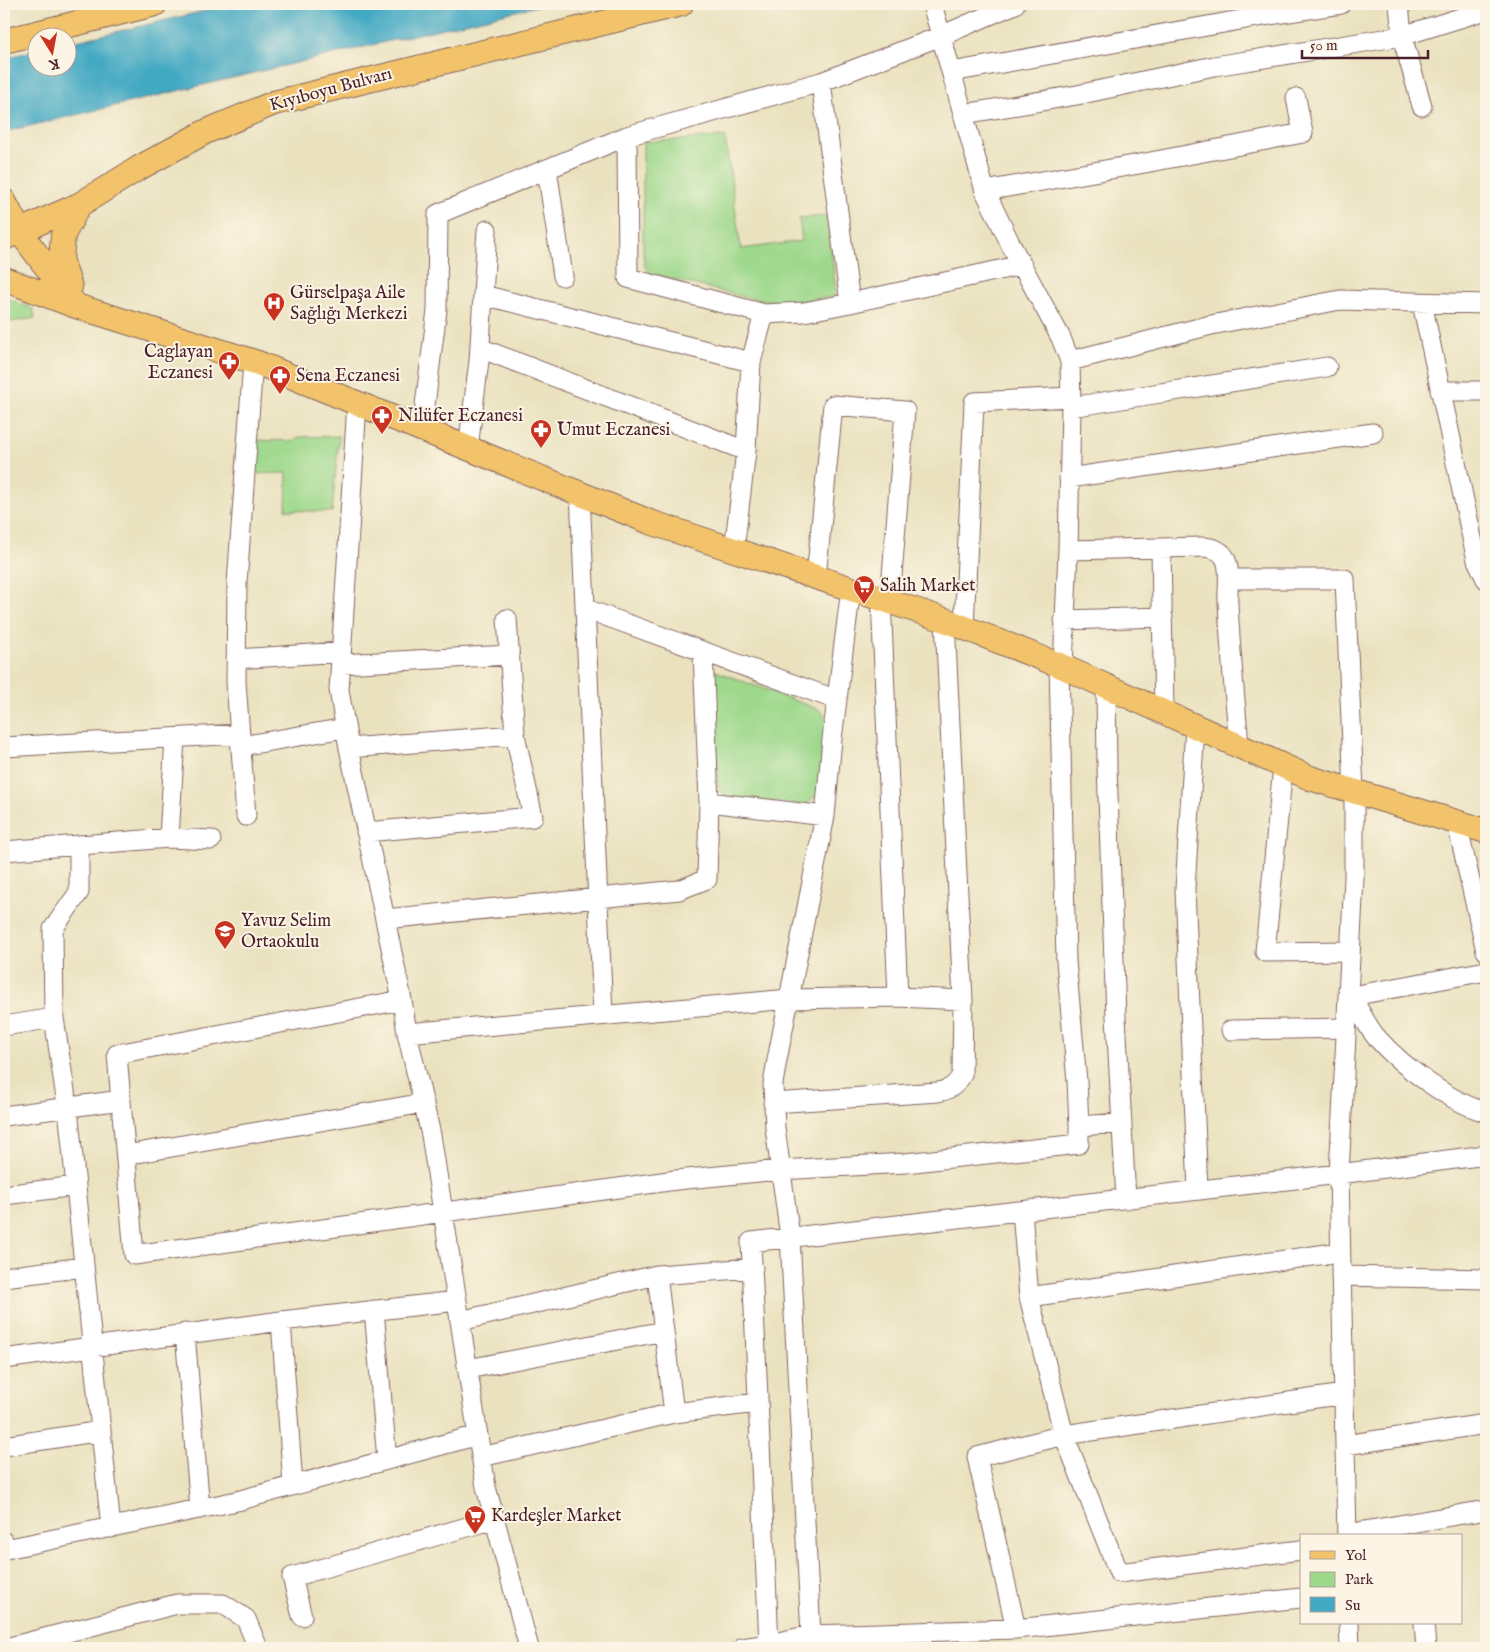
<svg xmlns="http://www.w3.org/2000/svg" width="1490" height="1652" font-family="'IM FELL English',serif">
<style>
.green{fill:#9dd88b;stroke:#747c5b}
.water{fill:#43a9c3;stroke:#466477}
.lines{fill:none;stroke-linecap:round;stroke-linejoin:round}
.minor-casing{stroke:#82635f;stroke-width:21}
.major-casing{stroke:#82635f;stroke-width:26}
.minor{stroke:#fff;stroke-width:19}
.major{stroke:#f2c36a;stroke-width:24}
.labels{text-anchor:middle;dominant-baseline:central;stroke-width:4;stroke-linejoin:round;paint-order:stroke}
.street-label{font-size:18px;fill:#4a1f2b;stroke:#fcf5e5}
.poi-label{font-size:18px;fill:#4a1f2b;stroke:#fcf5e5;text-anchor:start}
</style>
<rect width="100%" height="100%" fill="#fcf5e5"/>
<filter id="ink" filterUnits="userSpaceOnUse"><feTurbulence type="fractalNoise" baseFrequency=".02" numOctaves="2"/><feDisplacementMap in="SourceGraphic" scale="10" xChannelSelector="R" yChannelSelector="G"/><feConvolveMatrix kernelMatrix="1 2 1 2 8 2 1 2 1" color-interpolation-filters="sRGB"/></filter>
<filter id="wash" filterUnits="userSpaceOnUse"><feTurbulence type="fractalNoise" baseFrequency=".0096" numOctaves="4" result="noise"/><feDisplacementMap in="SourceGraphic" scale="20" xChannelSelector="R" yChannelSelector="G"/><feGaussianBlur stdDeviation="1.12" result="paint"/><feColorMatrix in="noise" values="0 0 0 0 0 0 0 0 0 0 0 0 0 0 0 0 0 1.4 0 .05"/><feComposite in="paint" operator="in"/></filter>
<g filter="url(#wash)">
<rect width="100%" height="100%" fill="#eae2bf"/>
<path class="green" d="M725 137 741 249 802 241 799 218 828 216 836 296 788 303 744 297 652 274 645 267 643 255V142Z
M4 297 33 309 35 318 4 323Z
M339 436 332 512 286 510 287 473 244 474 243 440 294 441 300 437Z
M713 670 820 710 831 723 821 791 806 805 725 797 718 788Z"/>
<path class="water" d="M234 4H546L4 132V58L37 50 38 68H68V43Z"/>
</g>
<g filter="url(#ink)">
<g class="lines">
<g class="minor-casing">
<path id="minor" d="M932 4 985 191 1012 247 1061 338 1070 361 1071 407 1068 550 1063 667
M1399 4 1402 36 1422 106
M952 72 1257 17 1341 4
M821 82 850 303
M964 114 1077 95 1214 66 1402 36 1486 10
M627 136 628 278 764 314 804 312 850 303 1022 265
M547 169 563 276
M985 191 1145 163 1303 133 1296 98
M483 295 751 362 746 451 734 550
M1422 303 1472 538 1477 560 1486 579
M480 348 746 451
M1070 361 1211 325 1340 300 1486 304
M751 362 764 314
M1440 391H1486
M357 403 339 690 349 748 402 1000 407 1033 431 1135 486 1487 529 1648
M1071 407 1327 367
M422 429 437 310 438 214 627 136 821 82 941 36 1015 4
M468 448 479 361 487 230
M1069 478 1373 433
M580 493 603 1015
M1161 549 1164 713
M1068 550 1204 547C1213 548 1222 550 1226 560 1231 572 1227 589 1228 602 1230 650 1235 698 1239 746
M816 578 833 405 905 411 890 601
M1228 579H1345L1354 792V878L1339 1174 1347 1536
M881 598 898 997
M586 609 837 700
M1064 620 1163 617
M964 628 974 402 1070 397
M703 652 709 802
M236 659 341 652
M341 664 509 655
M1059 665 1066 961 1077 1081 1079 1126 1122 1123
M1106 686 1107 767 1116 1017 1126 1199
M1195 727 1185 889 1198 1190
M241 746 345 728
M4 747 240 734
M349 748 515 735 507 619
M1283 766 1265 952 1350 951
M246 816 236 682 237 583 253 362
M1457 823 1486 951
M366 832 533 817 515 735
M169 838 175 738
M79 845V892L53 929 54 1018 69 1118 111 1528
M4 851 169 838 211 840
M385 919 679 890 707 879 709 802 825 816
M1348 989C1356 1003 1367 1028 1378 1039 1402 1066 1451 1103 1486 1112
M1352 996 1486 971
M402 1000 117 1054 134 1255 676 1180 780 1170 905 1163 1079 1144V1126
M4 1026 54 1018
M1231 1030 1346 1028
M407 1033 789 999 898 997 963 1000 945 620
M773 1103 938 1092C950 1090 957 1085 962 1074L963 1000
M4 1116 121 1100
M126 1155 424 1103
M4 1195 76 1186
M1022 1211 1029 1297
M1340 1252 1029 1297 1064 1435 1344 1394
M657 1275 674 1413
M1341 1276 1486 1279
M4 1277 84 1267
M374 1310 387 1460
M281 1321 293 1485
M460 1321 657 1275 753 1268
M185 1333 200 1509
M4 1359 281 1321 457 1301
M468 1369 664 1331
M1345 1445 1486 1424
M4 1446 101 1431
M481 1457 674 1413 757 1403
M1347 1534 1486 1510
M4 1542 6 1549 237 1501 478 1435
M302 1616 292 1577 495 1519
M1349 1623 1350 1648
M1424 1623 1426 1648
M1016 1629 977 1457 1064 1435 1119 1573 1301 1550
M811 1635 790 1237 775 1128 773 1084 777 1060 825 816 832 739 851 588
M769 1644 811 1635 1016 1629 1301 1598
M6 1648 177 1604H223L246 1619 258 1648
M742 1648 769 1644 751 1242 1339 1174 1486 1155"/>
</g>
<g class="major-casing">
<path id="major" d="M4 41 155 4
M4 201 20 232 76 306 258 363 650 522 945 620 1059 665 1310 778 1486 831
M4 238 79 205 139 168 205 132 274 103 681 4
M4 279 76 306
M70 287 61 259 63 235 79 205"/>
</g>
<use href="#minor" class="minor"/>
<use href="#major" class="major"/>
</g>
</g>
<defs>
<g id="hospital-pin" transform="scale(1.125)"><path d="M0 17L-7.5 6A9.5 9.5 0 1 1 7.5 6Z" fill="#c8321e" stroke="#fcf5e5"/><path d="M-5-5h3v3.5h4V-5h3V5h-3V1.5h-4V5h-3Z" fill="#fff"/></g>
<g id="pharmacy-pin" transform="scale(1.125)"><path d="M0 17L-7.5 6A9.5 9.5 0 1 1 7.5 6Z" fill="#c8321e" stroke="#fcf5e5"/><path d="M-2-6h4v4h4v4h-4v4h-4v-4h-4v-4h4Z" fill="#fff"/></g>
<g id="supermarket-pin" transform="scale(1.125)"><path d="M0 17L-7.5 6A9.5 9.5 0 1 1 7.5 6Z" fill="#c8321e" stroke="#fcf5e5"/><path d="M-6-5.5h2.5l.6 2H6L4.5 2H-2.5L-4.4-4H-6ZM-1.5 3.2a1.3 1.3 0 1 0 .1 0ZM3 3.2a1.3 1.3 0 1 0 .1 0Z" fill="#fff"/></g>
<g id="school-pin" transform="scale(1.125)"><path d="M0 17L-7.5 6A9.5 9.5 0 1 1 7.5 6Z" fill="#c8321e" stroke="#fcf5e5"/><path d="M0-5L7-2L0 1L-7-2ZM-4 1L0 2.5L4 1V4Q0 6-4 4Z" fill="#fff"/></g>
</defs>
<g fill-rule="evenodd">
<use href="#hospital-pin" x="274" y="303"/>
<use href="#pharmacy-pin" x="229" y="362"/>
<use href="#pharmacy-pin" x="280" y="376"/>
<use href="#pharmacy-pin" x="382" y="416"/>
<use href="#pharmacy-pin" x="541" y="430"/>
<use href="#supermarket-pin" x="864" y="586"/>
<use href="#school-pin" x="225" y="931"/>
<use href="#supermarket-pin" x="475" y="1516"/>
</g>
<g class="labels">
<g class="street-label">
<text transform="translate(331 90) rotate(-15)">Kıyıboyu Bulvarı</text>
</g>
<g class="poi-label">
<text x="290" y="293">Gürselpaşa Aile<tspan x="290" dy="21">Sağlığı Merkezi</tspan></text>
<text x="213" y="352" text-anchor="end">Caglayan<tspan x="213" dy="21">Eczanesi</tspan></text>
<text x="296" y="376">Sena Eczanesi</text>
<text x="398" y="416">Nilüfer Eczanesi</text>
<text x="557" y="430">Umut Eczanesi</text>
<text x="880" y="586">Salih Market</text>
<text x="241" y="921">Yavuz Selim<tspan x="241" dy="21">Ortaokulu</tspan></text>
<text x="491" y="1516">Kardeşler Market</text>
</g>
</g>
<rect width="1490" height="1652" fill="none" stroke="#fcf5e5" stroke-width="20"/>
<rect x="1300" y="1534" width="162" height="90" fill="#fcf5e5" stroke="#b59f9b"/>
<rect x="1310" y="1551" width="25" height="8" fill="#f2c36a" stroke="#b59f9b"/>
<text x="1345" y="1560" font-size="15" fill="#4a1f2b">Yol</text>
<rect x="1310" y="1572" width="25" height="15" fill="#9dd88b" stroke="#b59f9b"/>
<text x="1345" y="1584" font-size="15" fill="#4a1f2b">Park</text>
<rect x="1310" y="1597" width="25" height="15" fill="#43a9c3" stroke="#b59f9b"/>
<text x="1345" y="1610" font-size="15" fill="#4a1f2b">Su</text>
<g transform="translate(52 52) rotate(169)"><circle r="24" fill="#fcf5e5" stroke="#b59f9b"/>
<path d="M0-4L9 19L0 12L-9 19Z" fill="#c8321e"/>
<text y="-8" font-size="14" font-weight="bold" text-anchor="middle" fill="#4a1f2b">K</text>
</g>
<path d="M1302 50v8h126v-8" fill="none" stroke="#4a1f2b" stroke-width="2.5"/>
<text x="1310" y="50" font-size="15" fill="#4a1f2b" stroke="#fcf5e5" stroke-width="4" paint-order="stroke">50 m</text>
</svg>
